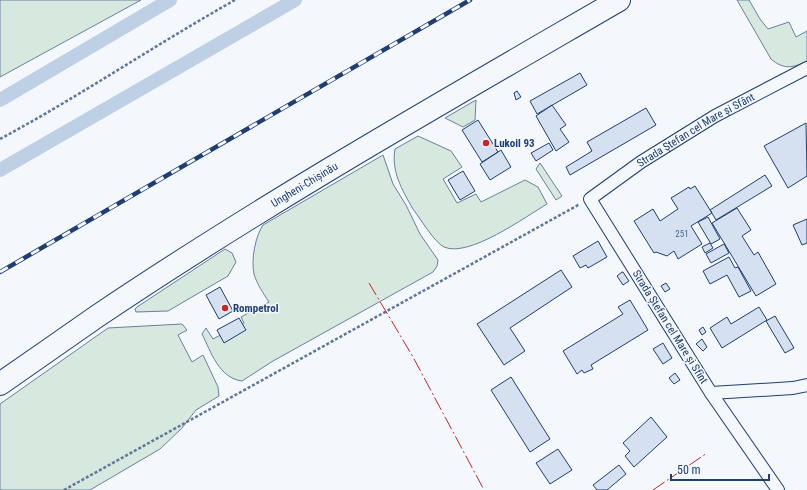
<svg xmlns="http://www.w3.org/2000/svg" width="807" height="490" font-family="'Roboto Condensed',sans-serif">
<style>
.green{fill:#d7e8df;stroke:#687fa3}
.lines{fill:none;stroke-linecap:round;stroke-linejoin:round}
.canal{stroke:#bed0e5;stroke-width:14}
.building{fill:#d5e0f0;stroke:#1d3f73}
.street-casing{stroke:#1d3f73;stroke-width:14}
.highway-casing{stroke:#1d3f73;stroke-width:24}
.path{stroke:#5e769c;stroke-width:2.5;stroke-dasharray:3 2;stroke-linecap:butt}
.street{stroke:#f4f7fb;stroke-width:12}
.highway{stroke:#f4f7fb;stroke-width:22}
.rail-casing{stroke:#1d3f73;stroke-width:4.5}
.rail{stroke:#f4f7fb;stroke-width:3;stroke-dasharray:9;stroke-linecap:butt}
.power{stroke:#c62828;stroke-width:1;stroke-dasharray:14 3 2 3;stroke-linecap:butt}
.poi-dot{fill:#c62828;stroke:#f4f7fb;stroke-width:1.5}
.labels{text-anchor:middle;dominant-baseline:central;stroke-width:3;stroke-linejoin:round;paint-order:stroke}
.number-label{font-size:9px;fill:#4b6792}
.street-label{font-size:11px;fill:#1d3f73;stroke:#f4f7fb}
.poi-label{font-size:11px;font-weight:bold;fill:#1d3f73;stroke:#f4f7fb;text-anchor:start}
</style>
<rect width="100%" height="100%" fill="#f4f7fb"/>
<path class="green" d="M0 0H141L0 77Z
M737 0H749L760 19 768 29 789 22 796 37 807 31V61C793 68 784 70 771 59Z
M476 100 475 120 463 127 445 118Z
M418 136 451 151 462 167 443 179 457 203 476 194 481 202 525 180 538 187 547 204C525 217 469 258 444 247 434 242 420 218 413 209 402 190 391 171 395 149Z
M383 155 393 184 406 205 420 234 438 260 437 266 433 272 273 361 242 381C219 378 211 352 202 334L206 328 213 339 242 324 244 323 241 317 269 302C263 293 257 284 254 274 251 260 255 237 263 225Z
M540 163 562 196 556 200 536 169Z
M225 249 232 253 236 262 228 276 168 311 136 312 135 309 137 307Z
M182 324 187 330 178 335 192 362 203 355 218 387 219 396 196 410 182 428 160 449 90 490H0V404L108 328Z"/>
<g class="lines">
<path class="canal" d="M0 100 170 0
M0 170 295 0"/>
</g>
<path class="building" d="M580 73 587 85 537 114 530 101Z
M517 91 521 97 516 100 514 93Z
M552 105 566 125 560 129 569 142 556 151 536 116Z
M646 108 656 125 570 175 566 167 592 151 587 142Z
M478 120 498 152 482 162 462 130Z
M806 123 807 176 788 188 764 146Z
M549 143 553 150 536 161 531 153Z
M501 150 511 167 490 180 480 164Z
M463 171 475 191 460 200 448 180Z
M765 175 772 186 716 220 710 210Z
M695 186 712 213 691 226 702 244 678 259 674 251 667 256 656 252 654 253 634 221 653 209 660 221 678 209 671 198 689 187 690 189Z
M737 208 751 230 742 236 754 255 758 252 776 284 756 296 712 223Z
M708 217 720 239 711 244 698 222Z
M807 219V243L802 245 793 225Z
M598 241 607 257 588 268 586 265 580 268 573 256Z
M710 243 713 248 705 253 702 247Z
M724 244 729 253 711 263 706 254Z
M729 257 735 268 738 267 751 291 739 297 727 275 710 284 703 271Z
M561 270 572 287 510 328 525 351 504 365 477 324Z
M622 272H623L629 281 623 285 617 276Z
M666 283 670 289 665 292 661 286Z
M220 287 233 311 219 319 206 295Z
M630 300 648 330 591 365 593 369 584 373 582 370 577 374 563 351 623 314 618 307Z
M759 307 767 320 722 348 710 328 727 317 731 324Z
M775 316 794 348 785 353 766 321Z
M239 318 246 330 224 343 217 330Z
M703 327 706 332 702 335 699 330Z
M702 339 707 347 703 351 696 344Z
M663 343 672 358 663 364 653 349Z
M675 373 680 380 674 384 669 378Z
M511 377 550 439 530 452 491 390Z
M651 417 667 437 634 467 625 456 630 451 623 443Z
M558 449 572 470 550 484 536 463Z
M619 465 626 474 607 490H597L593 485Z"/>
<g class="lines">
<g class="street-casing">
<g id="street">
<path d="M711 393 793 388 807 385"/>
<path id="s1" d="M778 490 711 393 590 199 641 162 715 116 807 68"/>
</g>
</g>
<g class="highway-casing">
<g id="highway">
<path id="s2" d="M0 384C32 362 64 339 96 317 265 203 443 102 619 0"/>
</g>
</g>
<path class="path" d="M0 139C80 96 155 45 235 0
M64 490 580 204"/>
<use href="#street" class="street"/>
<use href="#highway" class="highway"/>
<g class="rail-casing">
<path id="rail" d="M0 272 470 0"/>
</g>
<use href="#rail" class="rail"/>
<path class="power" d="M369 283 413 357 484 490
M653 490 707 453"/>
</g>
<g class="poi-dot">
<circle cx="486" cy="143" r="4"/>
<circle cx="225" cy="308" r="4"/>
</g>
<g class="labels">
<g class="number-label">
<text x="682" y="234">251</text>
</g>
<g class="street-label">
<text stroke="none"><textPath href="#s1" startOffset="473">Strada Ștefan cel Mare și Sfânt</textPath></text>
<text stroke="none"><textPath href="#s2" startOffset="364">Ungheni-Chișinău</textPath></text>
<text transform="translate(670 327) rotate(58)">Strada Ștefan cel Mare și Sfînt</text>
</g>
<g class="poi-label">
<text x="494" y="143">Lukoil 93</text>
<text x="233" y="308">Rompetrol</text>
</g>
</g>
<path d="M671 474v6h98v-6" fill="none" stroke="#1d3f73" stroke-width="2"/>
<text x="677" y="474" font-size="12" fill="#1d3f73" stroke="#f4f7fb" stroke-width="3" paint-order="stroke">50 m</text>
</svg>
